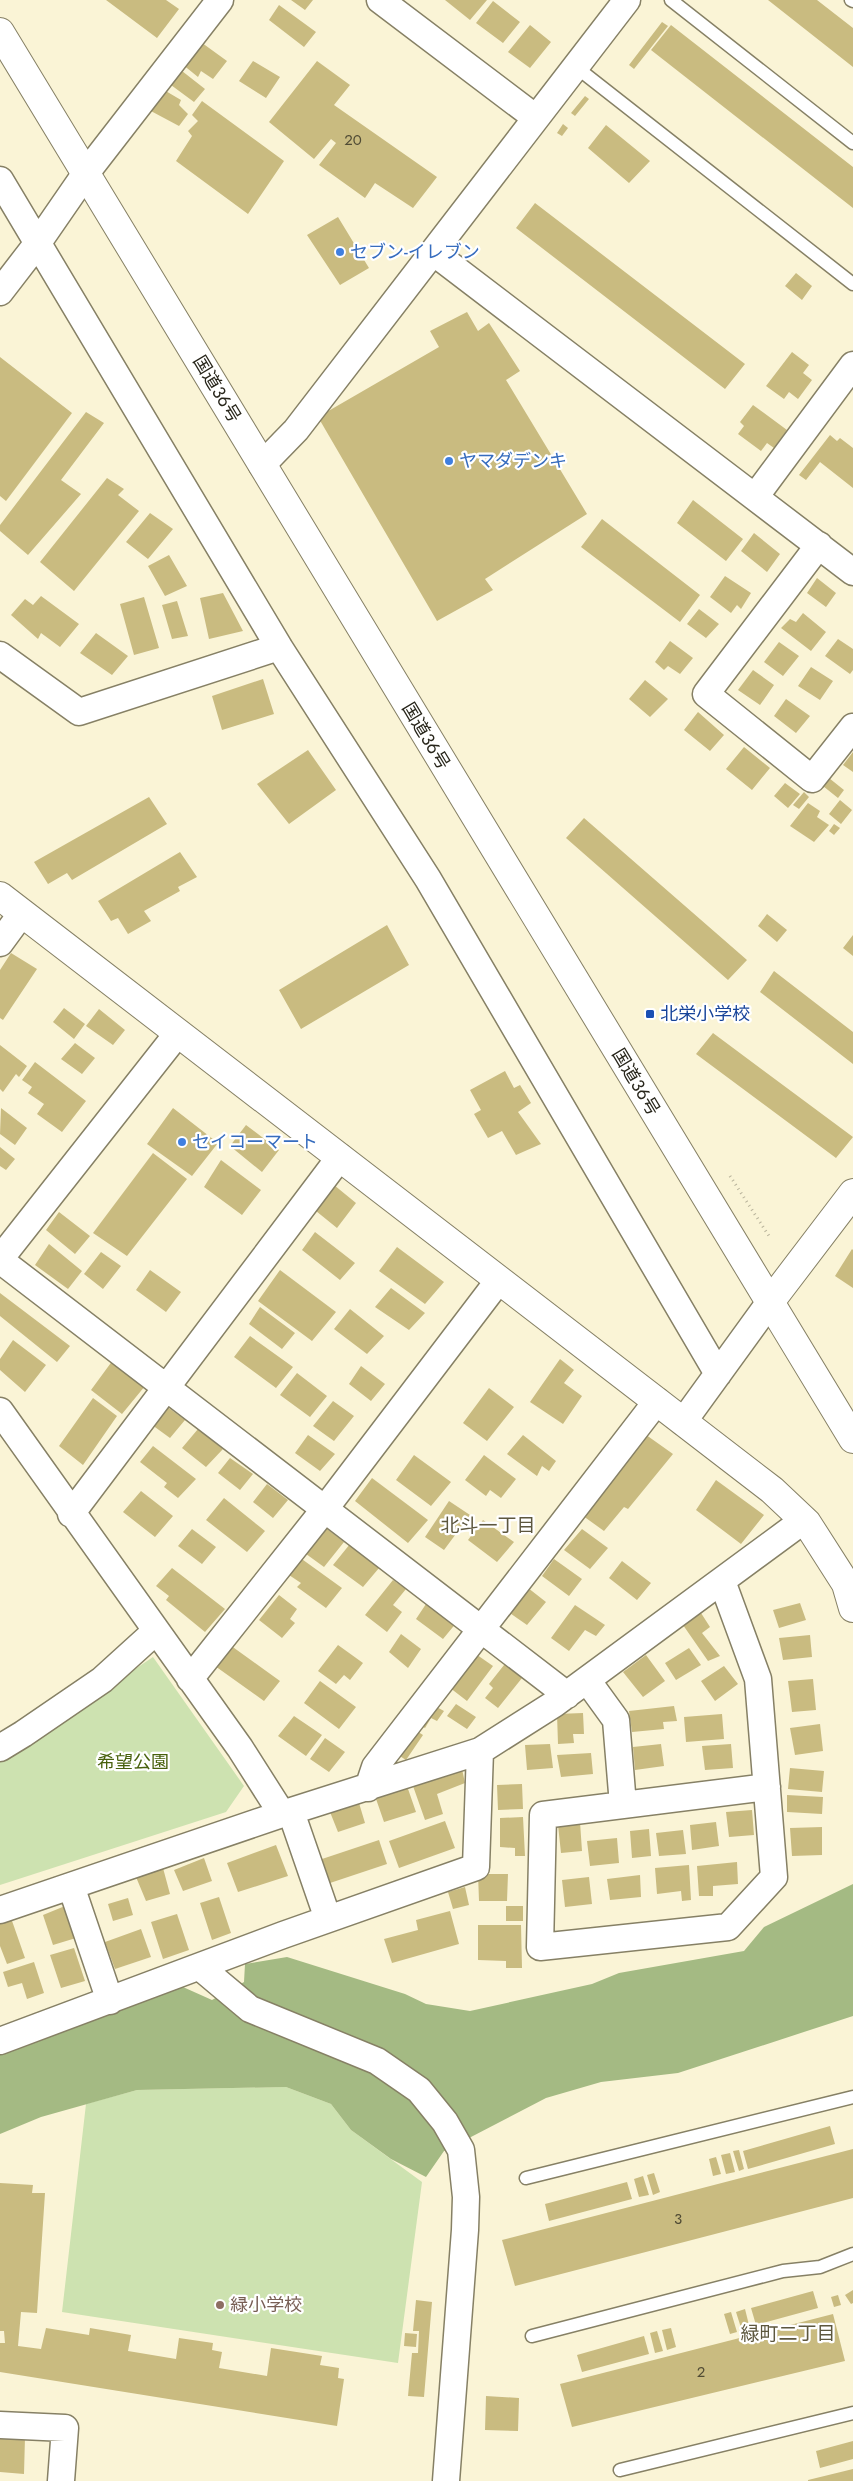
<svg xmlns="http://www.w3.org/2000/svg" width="853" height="2481" font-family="Jost,'Noto Sans JP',sans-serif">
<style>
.green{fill:#cde2b0}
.forest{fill:#a4ba83}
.building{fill:#c9bb80}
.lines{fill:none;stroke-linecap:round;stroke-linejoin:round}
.lane-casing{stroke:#868065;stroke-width:15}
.street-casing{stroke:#868065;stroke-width:29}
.secondary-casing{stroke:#868065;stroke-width:30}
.highway-casing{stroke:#868065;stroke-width:30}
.path{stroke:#b8b39b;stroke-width:3;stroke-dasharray:1 4;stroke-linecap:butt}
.lane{stroke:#fff;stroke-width:12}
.street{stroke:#fff;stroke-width:26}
.secondary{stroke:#fff;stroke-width:28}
.highway{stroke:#fff;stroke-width:28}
.shop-dot{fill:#3f7fe0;stroke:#fff;stroke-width:2}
.transit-dot{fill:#1a4fb4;stroke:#fff;stroke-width:2}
.education-dot{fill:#8d6e63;stroke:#fff;stroke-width:2}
.labels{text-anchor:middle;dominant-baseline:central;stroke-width:4.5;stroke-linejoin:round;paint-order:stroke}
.number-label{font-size:15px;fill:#504b34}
.shop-label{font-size:18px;fill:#366cbe;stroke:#fff;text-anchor:start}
.street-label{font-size:18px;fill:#28261b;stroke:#fff}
.transit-label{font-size:18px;fill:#164399;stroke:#fff;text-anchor:start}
.park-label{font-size:18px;fill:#48610d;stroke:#fff}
.education-label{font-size:18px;fill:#785e54;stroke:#fff;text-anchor:start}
.neighbourhood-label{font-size:19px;fill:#5d573e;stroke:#fff}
</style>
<rect width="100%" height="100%" fill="#faf4d6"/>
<path class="green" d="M153 1657 244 1786 226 1812 0 1885V1760Z
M286 2087 331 2104 351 2130 422 2182 398 2363 62 2312 86 2104 137 2090Z"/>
<path class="forest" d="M853 1884V2016L678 2073 601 2082 546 2098 444 2151 426 2177 391 2159 351 2130 331 2104 286 2087 137 2090 41 2117 0 2134V2054L183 1987 212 2000 244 1982 245 1964 287 1957 405 1994 426 2004 470 2011 592 1984 619 1973 744 1951 764 1927Z"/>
<path class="building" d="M106 0H166L179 9 157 38Z
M291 0H313L305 10Z
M445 0H487L470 20Z
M768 0H817L853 28V67Z
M493 1 520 22 503 43 476 23Z
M279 5 316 32 304 47 269 20Z
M662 22 668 26 634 69 629 65Z
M530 25 551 42 530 68 508 52Z
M671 25 853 167V208L651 50Z
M198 40 227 61 213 79 201 71 198 77 182 64Z
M253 61 280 77 266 98 239 81Z
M317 61 350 85 334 105 437 177 413 208 375 183 365 198 319 165 336 143 331 139 314 159 269 122Z
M182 71 205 89 194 102 171 85Z
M164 90 181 100 179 105 188 114 179 126 149 110Z
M585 96 589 99 575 116 571 113Z
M202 101 284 161 248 214 176 161 192 136 188 131 198 121 192 115Z
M563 124 568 128 562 136 557 133Z
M606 125 650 161 629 183 588 148Z
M535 203 745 364 725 389 516 228Z
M338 217 369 268 340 285 307 235Z
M796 273 812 286 802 300 785 286Z
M467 312 478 331 489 323 520 371 506 380 587 514 485 579 493 590 437 621 318 417 439 347 430 331Z
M792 352 809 365 803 373 812 380 798 399 789 392 784 399 766 386Z
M0 357 72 413 6 501 0 496Z
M753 405 787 430 774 448 767 443 761 451 738 434 744 426 740 422Z
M86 412 104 423 61 480 81 494 28 555 0 531V525Z
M830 435 837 441 840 438 853 448V488L820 462 806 480 799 475Z
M107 478 124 489 118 495 139 511 74 591 40 562Z
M693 500 743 539 726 561 677 523Z
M150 513 173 529 148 559 126 542Z
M602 519 700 595 680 622 581 547Z
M754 533 780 554 767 572 741 551Z
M169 555 187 586 165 596 148 566Z
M725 576 751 593 741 609 737 605 731 613 710 597Z
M817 578 836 593 826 607 807 593Z
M223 593 243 631 209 639 200 598Z
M41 596 79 624 60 647 41 633 38 639 11 615 25 599 33 605Z
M144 597 159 648 134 655 120 604Z
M177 601 188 636 172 639 162 605Z
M699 609 719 624 706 638 687 624Z
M803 613 826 632 811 651 781 628 790 619 796 622Z
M96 633 128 656 112 675 80 653Z
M838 639 853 649V670L850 674 825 656Z
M670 641 693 658 680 674 668 666 664 670 655 662Z
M779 642 799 656 783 676 764 662Z
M811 667 833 681 820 700 798 686Z
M753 670 774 685 760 705 738 690Z
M263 679 274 714 222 730 212 696Z
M645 680 668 699 650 717 629 699Z
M786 699 810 716 796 733 774 716Z
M698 712 724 735 710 751 684 730Z
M744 747 770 768 752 790 726 769Z
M308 750 336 790 289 824 257 784Z
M853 752V772L843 765Z
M829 778 844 790 838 798 823 786Z
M785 783 800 794 788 808 774 796Z
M804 792 809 797 799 809 793 805Z
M149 797 167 824 72 880 67 873 48 884 34 862Z
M840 800 852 810 841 824 829 814Z
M808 803 820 811 817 817 829 825 814 842 790 826Z
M584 818 747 960 728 980 566 838Z
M834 824 840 828 834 835 829 831Z
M180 852 197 877 178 887 180 891 144 911 151 921 128 934 118 918 111 921 98 901Z
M767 914 787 930 777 942 758 926Z
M387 925 409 965 301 1029 279 990Z
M853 935V956L843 948Z
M11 953 37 969 3 1020 0 1018V970Z
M774 971 853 1032V1064L760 992Z
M64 1008 85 1024 74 1039 53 1022Z
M99 1009 125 1030 113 1045 86 1026Z
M713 1033 853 1137 836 1158 696 1054Z
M75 1043 95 1058 82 1074 61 1059Z
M0 1045 27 1066 19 1077 16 1074 3 1092 0 1089Z
M35 1062 86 1101 62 1132 37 1114 44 1104 28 1093 32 1087 22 1080Z
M505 1071 514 1088 520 1085 531 1103 518 1112 541 1144 516 1155 502 1131 488 1138 474 1114 481 1110 470 1090Z
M1 1108 27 1128 15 1145 0 1134Z
M173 1108 218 1143 192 1176 147 1144Z
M246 1125 279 1150 262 1172 230 1146Z
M0 1147 15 1159 6 1170 0 1166Z
M153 1153 187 1179 127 1256 93 1233Z
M221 1160 261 1190 242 1215 204 1187Z
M334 1185 356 1203 337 1228 316 1211Z
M59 1212 90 1236 75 1254 46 1230Z
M315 1232 355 1263 340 1280 302 1250Z
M49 1244 82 1271 68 1289 35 1265Z
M397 1247 444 1282 425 1304 379 1271Z
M852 1249 853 1250V1288L835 1276Z
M101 1252 121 1266 103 1289 84 1274Z
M150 1270 181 1292 166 1312 136 1290Z
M280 1270 336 1312 312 1341 258 1301Z
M391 1288 425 1313 409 1330 375 1307Z
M0 1293 70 1346 57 1362 0 1316Z
M260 1307 295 1333 282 1349 249 1324Z
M350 1309 384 1336 367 1354 334 1329Z
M250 1336 293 1367 276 1388 234 1357Z
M13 1340 46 1365 25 1392 0 1370V1359Z
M560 1359 574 1370 564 1383 582 1396 563 1424 530 1402Z
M113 1360 145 1386 122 1414 91 1390Z
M361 1366 385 1384 371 1401 349 1384Z
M297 1373 327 1396 310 1417 280 1395Z
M489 1388 514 1407 487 1441 463 1423Z
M93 1398 117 1416 83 1465 59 1446Z
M333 1401 354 1416 334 1441 313 1426Z
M162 1403 185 1420 170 1438 148 1422Z
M198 1429 223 1449 206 1467 182 1448Z
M642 1432 673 1454 628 1509 624 1507 604 1531 579 1513Z
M308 1435 335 1454 320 1471 295 1453Z
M523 1435 556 1461 549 1471 542 1466 537 1476 507 1454Z
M153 1446 196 1479 178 1498 164 1487 167 1483 140 1462Z
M414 1455 451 1482 431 1506 396 1480Z
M484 1455 516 1479 501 1498 490 1490 486 1496 465 1480Z
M230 1458 253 1474 240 1490 218 1473Z
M372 1478 428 1520 408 1543 355 1501Z
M716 1480 764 1515 741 1544 696 1510Z
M267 1484 288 1500 273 1518 253 1502Z
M141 1491 173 1516 155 1537 123 1512Z
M224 1498 265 1531 247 1552 206 1520Z
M449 1501 470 1515 444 1550 425 1537Z
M483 1520 514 1542 497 1562 468 1540Z
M322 1525 344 1542 324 1567 302 1551Z
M192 1529 216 1547 202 1564 178 1546Z
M582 1529 608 1548 590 1569 564 1550Z
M350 1544 379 1568 363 1587 333 1565Z
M299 1557 342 1588 326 1608 297 1587 301 1583 286 1573Z
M554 1559 582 1579 569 1596 542 1576Z
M622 1561 651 1583 637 1600 609 1578Z
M172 1568 225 1609 205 1632 166 1600 169 1596 156 1586Z
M393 1580 406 1589 393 1605 402 1612 387 1632 365 1615Z
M523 1584 546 1602 527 1625 504 1609Z
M279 1595 297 1609 290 1619 295 1623 282 1638 259 1620Z
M428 1601 457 1622 443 1639 416 1619Z
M800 1603 806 1620 779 1628 773 1610Z
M575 1605 605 1625 596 1636 585 1630 569 1651 551 1638Z
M701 1613 710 1627 702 1633 720 1656 708 1661 683 1625Z
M401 1634 421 1649 408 1668 389 1652Z
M810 1635 812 1657 783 1660 779 1638Z
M230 1645 280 1681 264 1701 215 1666Z
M338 1645 363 1663 350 1680 344 1675 336 1684 318 1671Z
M689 1648 701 1665 676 1680 665 1663Z
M470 1650 493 1666 467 1701 445 1684Z
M646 1655 665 1681 643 1697 623 1672Z
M508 1660 526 1673 498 1708 485 1698 493 1688 489 1684Z
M724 1666 738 1684 715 1701 701 1681Z
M813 1679 816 1710 792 1712 788 1681Z
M320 1681 356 1707 339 1729 304 1703Z
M431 1704 444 1711 437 1721 431 1718 425 1728 417 1723Z
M456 1704 476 1717 467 1729 447 1716Z
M674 1706 677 1721 663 1722 664 1729 632 1732 629 1711Z
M583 1713 584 1734H573L574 1743 558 1744 557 1714Z
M722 1714 724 1739 686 1742 684 1717Z
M294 1716 322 1735 306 1756 278 1736Z
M820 1724 823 1751 795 1755 790 1728Z
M412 1728 423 1735 406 1760 395 1753Z
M325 1738 345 1752 329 1772 310 1759Z
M550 1744 553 1768 527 1770 525 1745Z
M661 1744 664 1766 635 1770 633 1747Z
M731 1744 733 1768 705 1770 702 1746Z
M591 1753 593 1774 561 1777 557 1755Z
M790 1768 824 1771 822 1792 788 1789Z
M462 1769 465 1783 437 1794 443 1814 425 1820 413 1786Z
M522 1784 523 1809 498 1810 497 1785Z
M407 1786 416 1812 384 1822 375 1796Z
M787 1795 823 1797 822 1814 787 1812Z
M359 1803 365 1823 338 1832 330 1812Z
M752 1810 754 1835 729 1837 726 1812Z
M523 1817 525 1856H515V1848L500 1847V1818Z
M445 1821 455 1848 399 1868 389 1841Z
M580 1822 582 1851 561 1853 558 1825Z
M716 1822 719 1846 692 1850 690 1825Z
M822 1827V1855L792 1856 790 1828Z
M649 1829 651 1856 632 1858 630 1831Z
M683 1830 686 1854 659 1856 656 1833Z
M617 1838 619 1863 590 1866 587 1841Z
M379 1840 387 1864 330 1883 322 1859Z
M276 1845 288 1876 238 1892 227 1863Z
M204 1858 212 1881 183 1891 174 1870Z
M737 1862 738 1884 713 1886V1896H699L697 1866Z
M689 1865 691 1900 682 1901 681 1891 657 1894 655 1868Z
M163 1868 170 1894 146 1901 136 1877Z
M478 1874H508L507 1901H479Z
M640 1875 641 1897 610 1900 607 1879Z
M589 1877 592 1904 565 1907 562 1880Z
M465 1887 469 1905 453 1909 448 1892Z
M219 1897 231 1933 212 1940 200 1903Z
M128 1898 133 1915 113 1921 108 1904Z
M65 1906 76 1938 53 1945 43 1915Z
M506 1906H523V1921H506Z
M450 1911 459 1944 392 1963 384 1939 418 1930 416 1920Z
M177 1914 189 1950 163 1959 151 1922Z
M11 1918 25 1958 7 1964 0 1946V1922Z
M478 1925H521L522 1968H506V1961L478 1960Z
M141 1929 151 1957 115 1969 105 1942Z
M74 1948 85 1981 61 1988 50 1955Z
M34 1962 44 1993 27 1999 22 1983 8 1987 3 1972Z
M830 2126 835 2144 748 2169 743 2151Z
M853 2149V2198L515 2286 502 2240Z
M739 2150 744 2169 739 2171 733 2151Z
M730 2153 735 2172 726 2174 721 2155Z
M716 2157 721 2174 713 2176 709 2159Z
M654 2173 660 2192 653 2195 647 2175Z
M643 2176 649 2195 639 2197 634 2179Z
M627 2182 632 2199 549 2221 545 2204Z
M0 2183 33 2185 32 2193H45L37 2313 21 2312 18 2346 41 2349 46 2328 89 2335 90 2328 131 2335 128 2351 176 2359 179 2338 213 2343 212 2350 222 2352 219 2368 267 2376 271 2348 322 2356 320 2365 339 2368 338 2378 344 2379 337 2426 0 2372V2343H5L4 2331H0Z
M853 2290V2303L851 2304 845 2295Z
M813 2291 818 2308 756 2325 751 2308Z
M838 2295 841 2305 834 2307 831 2297Z
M416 2300 432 2302 424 2397 408 2396 412 2353H418L419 2331H413Z
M745 2309 750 2329 742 2331 736 2312Z
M731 2312 737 2332 730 2334 724 2314Z
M833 2314 845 2361 572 2427 560 2384Z
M671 2328 676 2347 667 2350 662 2330Z
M657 2331 663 2351 655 2353 650 2333Z
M405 2333 417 2334 416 2347 404 2346Z
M644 2336 649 2354 582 2372 577 2355Z
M486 2396 519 2398 518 2431 485 2430Z
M0 2436 25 2437 24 2474 0 2472Z
M853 2441V2459L820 2468 816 2451Z
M853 2469V2481H808V2480Z"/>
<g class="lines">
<g class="lane-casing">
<path id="lane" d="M671 0 853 143
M851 0 853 1
M576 67 853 284
M526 2178 853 2097
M532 2336 783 2271 820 2267 853 2254
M620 2470 853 2413"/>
</g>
<g class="street-casing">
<path id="street" d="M380 0 536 118
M0 180 279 647 428 879 718 1374
M433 252 853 572
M0 292 37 244 86 173 220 0
M262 465 296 430 627 0
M755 497 853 365
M819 545 706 694 812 779 853 727
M0 655 79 712 279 647
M0 943 22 913
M0 1259 178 1033
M0 1260 567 1695
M0 1411 240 1748 282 1814
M683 1422 770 1302
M71 1514 340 1157
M722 1581 758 1679 774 1877 728 1927 540 1947 543 1815 767 1787
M190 1679 324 1510 499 1280
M587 1680 616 1720 623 1805
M0 1748 23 1734 102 1680 156 1631
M368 1788 375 1767 657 1401
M291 1812 328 1919
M71 1886 110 2001
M0 1910 282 1814 480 1751 554 1704 804 1520
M200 1967 250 2009 377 2061 419 2090 445 2122 461 2150 466 2197 465 2230 446 2481
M0 2041 283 1935 476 1867 480 1751
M0 2425 65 2428 61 2481"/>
</g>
<g class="secondary-casing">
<path id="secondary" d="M0 896 772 1490 807 1523 846 1584 853 1608
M770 1302 853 1193"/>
</g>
<g class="highway-casing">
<path id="highway" d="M0 32 853 1439"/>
</g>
<path class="path" d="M730 1176 769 1236"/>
<use href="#lane" class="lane"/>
<use href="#street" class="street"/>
<use href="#secondary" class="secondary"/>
<use href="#highway" class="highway"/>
</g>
<g class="shop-dot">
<circle cx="340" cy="252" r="5"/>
<circle cx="449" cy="461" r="5"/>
<circle cx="182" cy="1142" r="5"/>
</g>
<rect class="transit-dot" x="645" y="1009" width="10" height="10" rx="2.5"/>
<circle class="education-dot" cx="220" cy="2305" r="5"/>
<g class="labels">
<g class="number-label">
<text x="353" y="140">20</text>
<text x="678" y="2219">3</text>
<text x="701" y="2372">2</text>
</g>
<g class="shop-label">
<text x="350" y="252">セブン-イレブン</text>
<text x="459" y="461">ヤマダデンキ</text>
<text x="192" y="1142">セイコーマート</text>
</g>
<g class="street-label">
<text transform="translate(217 389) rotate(59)">国道36号</text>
<text transform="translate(426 736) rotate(59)">国道36号</text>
<text transform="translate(636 1082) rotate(59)">国道36号</text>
</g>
<g class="transit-label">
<text x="660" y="1014">北栄小学校</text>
</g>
<g class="park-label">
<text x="133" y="1762">希望公園</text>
</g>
<g class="education-label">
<text x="230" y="2305">緑小学校</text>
</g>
<g class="neighbourhood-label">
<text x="488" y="1525">北斗一丁目</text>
<text x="788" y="2333">緑町二丁目</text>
</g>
</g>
</svg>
